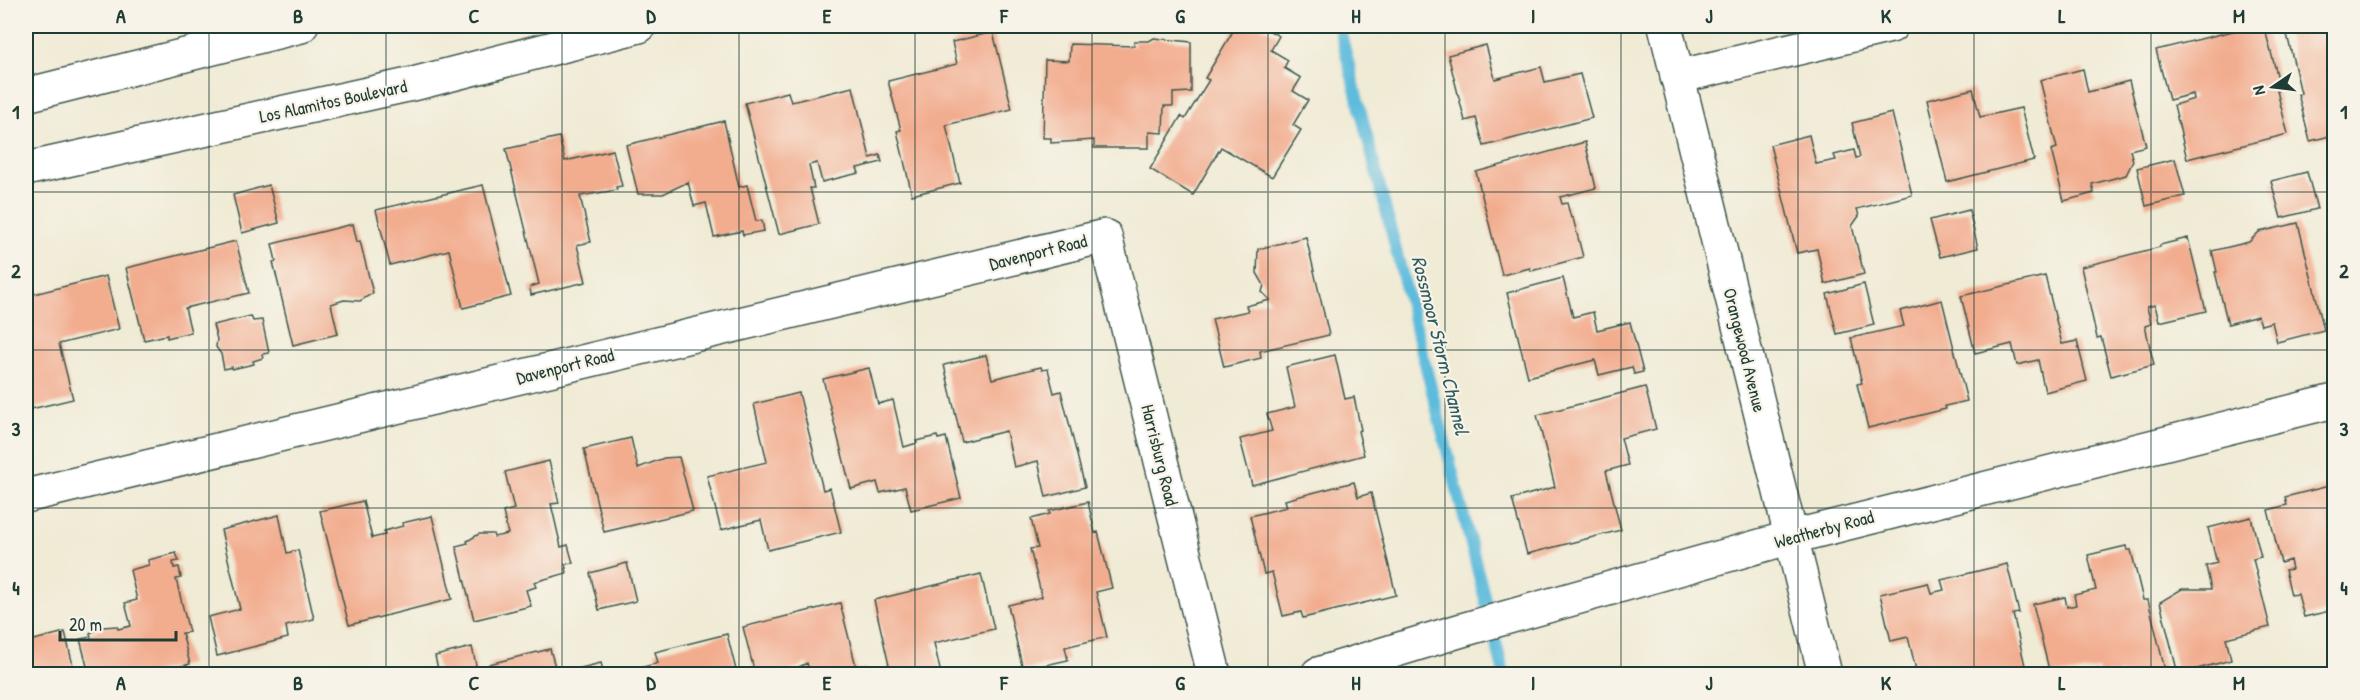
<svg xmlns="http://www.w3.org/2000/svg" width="2360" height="700" font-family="'Patrick Hand',sans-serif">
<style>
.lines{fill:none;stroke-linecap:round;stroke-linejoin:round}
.stream{stroke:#5dbbdc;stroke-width:12}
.building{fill:#f2ac8e}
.street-casing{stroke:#3e574c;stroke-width:36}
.secondary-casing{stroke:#3e574c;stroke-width:36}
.primary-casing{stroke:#3e574c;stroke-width:36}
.street{stroke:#fff;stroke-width:33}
.secondary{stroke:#fff;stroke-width:33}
.primary{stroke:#fff;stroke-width:33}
.grid{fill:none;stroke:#1f3d34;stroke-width:1.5;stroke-opacity:0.55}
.labels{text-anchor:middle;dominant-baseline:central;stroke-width:4.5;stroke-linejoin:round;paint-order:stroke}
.street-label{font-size:18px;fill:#1f3d34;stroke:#f7f3e8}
.water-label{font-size:20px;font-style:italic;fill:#2e5c5e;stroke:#f7f3e8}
.neatline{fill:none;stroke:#1f3d34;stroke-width:2}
.grid-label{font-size:20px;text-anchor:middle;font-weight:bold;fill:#1f3d34}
</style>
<rect width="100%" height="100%" fill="#f7f3e8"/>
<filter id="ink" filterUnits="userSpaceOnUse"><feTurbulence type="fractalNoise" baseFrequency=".0167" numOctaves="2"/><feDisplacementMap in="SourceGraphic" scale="12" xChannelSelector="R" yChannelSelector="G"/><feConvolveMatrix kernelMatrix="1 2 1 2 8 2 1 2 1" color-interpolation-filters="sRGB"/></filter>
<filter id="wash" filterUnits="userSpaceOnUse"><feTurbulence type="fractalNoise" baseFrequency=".008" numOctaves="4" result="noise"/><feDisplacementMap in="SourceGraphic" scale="24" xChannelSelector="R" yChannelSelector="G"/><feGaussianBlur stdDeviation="1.35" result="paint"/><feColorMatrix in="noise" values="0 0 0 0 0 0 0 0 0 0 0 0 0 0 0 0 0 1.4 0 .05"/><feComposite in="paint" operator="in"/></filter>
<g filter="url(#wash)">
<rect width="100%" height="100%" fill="#f0ebd5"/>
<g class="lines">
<path class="stream" d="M1339 26 1504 674"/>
</g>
<g id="blocks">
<path class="building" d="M1236 26H1261L1279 36 1271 50 1288 60 1284 68 1301 78 1293 91 1308 100 1293 125 1301 130 1272 177 1221 147 1193 195 1150 169 1181 116 1185 119 1209 80 1205 78Z
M1441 26H1463L1442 31Z
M2253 26H2264L2280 86 2276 87 2288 134 2187 159 2174 105 2194 99 2193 94 2169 100 2156 50Z
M2285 26H2334V135L2310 141 2298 94 2301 93Z
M993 32 1012 109 946 125 960 183 912 195 897 131 901 130 888 81 957 64 952 42Z
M1154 38 1191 42V92L1173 93V106H1164L1163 133 1149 132V148H1094V140L1051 143V138H1043L1045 60 1069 61 1070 44 1134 46V41H1149Z
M1486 45 1495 79 1541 67 1545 82 1580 74 1592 118 1484 146 1476 118 1465 121 1448 55Z
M2083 69 2088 92 2129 81 2146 146 2130 150 2133 161 2126 175 2092 184 2094 193 2064 201 2051 150 2057 148 2040 80Z
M853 87 870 158 880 155 882 162 857 168 859 173 822 182 817 163 809 165 814 188H810L819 224 779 234 745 103 788 92 791 102Z
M1973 89 1980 117 2021 108 2034 160 1947 182 1927 100Z
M1892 113 1912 195 1857 209 1859 216 1852 226 1864 274 1825 284 1817 249 1797 253 1770 145 1809 135 1816 164 1836 160 1834 155 1854 150 1856 158 1860 157 1852 123Z
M724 121 739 187 747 185 756 221 762 220 764 231 743 235 742 231 714 237 706 203 694 206 688 182 663 194H638L626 145Z
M559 137 565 161 613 150 622 186 616 187 617 190 580 196 591 242 577 245 586 282 531 295 530 287 539 284 506 149Z
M1585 142 1596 188 1560 197 1562 204 1567 203 1571 218H1573L1583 257 1531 271 1530 268 1502 275 1476 172Z
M2175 159 2185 196 2146 206 2137 168Z
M2307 172 2317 209 2281 218 2271 181Z
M269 185 279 223 242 233 233 195Z
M483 185 511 296 463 308 449 250 390 265 376 210Z
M2334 205V242L2325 207Z
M1969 210 1978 248 1940 257 1930 220Z
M2298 223 2324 330 2277 342 2272 322 2261 325 2258 316 2228 324 2215 272H2217L2212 251 2249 242 2259 232Z
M353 224 357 242 360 241 373 293 360 301 344 300 331 304 338 334 293 345 273 262 276 261 272 244Z
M1306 237 1329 335 1260 351 1261 358 1224 367 1212 319 1248 311 1246 306 1270 300 1262 292 1264 285 1257 273 1258 249Z
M2188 238 2206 311 2159 322 2155 305 2147 307 2151 324 2145 326 2154 365 2111 376 2101 337 2097 338 2081 267 2160 247V245Z
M236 241 249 293 185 308 191 332 167 338V335L144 340 126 268Z
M106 276 119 329 59 344 73 399 27 410 26 402V296Z
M2045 276 2062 344 2077 341 2087 381 2045 392 2038 360 2017 365 2012 344 1975 353 1961 296Z
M1563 278 1573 317 1593 312 1597 330 1630 322 1643 372 1634 374 1632 367 1599 375 1595 360 1528 377 1507 293Z
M1864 284 1874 325 1837 334 1827 294Z
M1942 300 1967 401 1945 406 1946 409 1868 428 1857 384 1862 383 1851 338 1904 326 1900 311Z
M251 316 253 321 262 320 269 353 262 354 263 358 253 361 254 364 232 369V367L224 369 221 354 216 347 217 339 213 325Z
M986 355 992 379 1041 367 1042 370 1048 369 1054 393 1061 391 1085 487 1046 497 1038 461 1014 467 1006 431 962 442 944 365Z
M1335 355 1345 399 1354 397 1361 430 1358 431 1364 455 1252 485 1240 439 1272 431 1267 414 1295 407 1286 367Z
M869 368 878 404 893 400 904 447 917 443 916 441 937 436 938 439 946 437 961 498 911 510 905 487 880 493 877 482 851 489 823 379Z
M1645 387 1656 429 1621 438 1628 465 1606 471 1621 530 1527 554 1512 499 1555 487 1537 415Z
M799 393 823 490 830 488 841 532 768 550 761 520 721 530 707 476 767 462 754 404Z
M631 438 638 468 664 458 679 457 693 511 604 532 584 449Z
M549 461 559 503 551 504 561 547 568 545 573 563 565 564 567 573 534 582 536 587 526 590 531 606 474 620 456 546 468 543 467 541 479 534H493L494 537 508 534 503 512 514 509 505 472Z
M1354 482 1358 497 1371 493 1396 595 1303 618 1301 612 1283 616 1272 572 1264 574 1250 516 1287 507 1285 500Z
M2329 486 2334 509V610L2304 617 2298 594 2291 595 2285 570 2292 569 2290 560 2281 563 2268 510 2287 505 2285 497Z
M363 501 372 538 385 535 384 531 403 526 402 523 432 516 452 599 349 625 320 511Z
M1088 502 1095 533 1098 532 1112 588 1096 592 1107 637 1065 647 1068 660 1023 670 1008 605 1042 597 1030 549 1038 548 1031 519 1050 514 1049 511Z
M279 515 287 553 298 550 314 619 286 626 288 638 217 656 208 617 240 609 221 530Z
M2251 517 2261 557 2253 559 2270 627 2226 638 2231 660 2178 674 2160 602 2182 589H2211L2206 566 2217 563 2208 528Z
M2126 546 2127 550H2131L2143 600H2148L2166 674H2099L2098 669 2073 674H2050L2033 604 2065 597 2067 607 2076 605 2074 595 2096 590 2088 555Z
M176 553 179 561 173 562 174 568 179 567 181 578 176 579 189 632 182 633 190 664 148 674H89L80 639 91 637 90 633 103 627 117 626 118 629 131 626 125 603 137 600 130 570 149 565 148 560Z
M627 563 636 601 599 610 590 573Z
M2007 564 2019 613 2013 614 2027 674H1917L1908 637 1891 641 1880 594 1928 583 1931 593 1944 590 1941 580Z
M981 574 994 629 934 643 941 674H891L874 600Z
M840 603 857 670 865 668 867 674H810L807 663 784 674H755L743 627Z
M65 632 75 674H26V642Z
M727 634 737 674H630L629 671 658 663 655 652Z
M472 647 478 674H439L435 656Z
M550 649 557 674 601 663 604 674H492L489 664Z
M2299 670 2301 674H2284Z"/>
</g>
</g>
<g filter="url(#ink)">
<use href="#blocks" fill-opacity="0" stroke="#3e574c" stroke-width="1.5"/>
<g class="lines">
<g class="street-casing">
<path id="street" d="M1677 77 1891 26
M26 496 1105 236 1214 674
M1318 674 1462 630 1792 537 2334 401"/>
</g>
<g class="secondary-casing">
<path id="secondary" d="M1665 26 1825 674"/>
</g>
<g class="primary-casing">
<path id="primary" d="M26 95 301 26
M26 169 417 83 639 26"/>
</g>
<use href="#street" class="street"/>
<use href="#secondary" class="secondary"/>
<use href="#primary" class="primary"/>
</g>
</g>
<path class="grid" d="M209 26V674M386 26V674M562 26V674M739 26V674M915 26V674M1092 26V674M1268 26V674M1445 26V674M1621 26V674M1798 26V674M1974 26V674M2151 26V674M26 192H2334M26 350H2334M26 508H2334"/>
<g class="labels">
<g class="street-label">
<text transform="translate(333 101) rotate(-12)">Los Alamitos Boulevard</text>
<text transform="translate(1038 252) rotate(-14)">Davenport Road</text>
<text transform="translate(1745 350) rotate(76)">Orangewood Avenue</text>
<text transform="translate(565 366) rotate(-14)">Davenport Road</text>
<text transform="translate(1160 455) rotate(76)">Harrisburg Road</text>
<text transform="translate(1824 529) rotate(-15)">Weatherby Road</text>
</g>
<g class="water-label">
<text transform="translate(1441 345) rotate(76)">Rossmoor Storm Channel</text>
</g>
</g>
<rect width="2360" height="700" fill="none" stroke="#f7f3e8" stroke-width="66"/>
<g transform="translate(2273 87) rotate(256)" stroke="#f7f3e8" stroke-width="4.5" paint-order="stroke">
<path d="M0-4.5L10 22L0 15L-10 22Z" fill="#1f3d34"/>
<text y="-9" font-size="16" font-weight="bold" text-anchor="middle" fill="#1f3d34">N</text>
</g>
<path d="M60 631v9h116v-9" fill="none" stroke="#1f3d34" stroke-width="3"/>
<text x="69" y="631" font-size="18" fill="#1f3d34" stroke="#f7f3e8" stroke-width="4.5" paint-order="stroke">20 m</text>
<rect x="33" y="33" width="2294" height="634" class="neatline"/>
<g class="grid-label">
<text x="121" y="23">A</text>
<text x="298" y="23">B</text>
<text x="474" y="23">C</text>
<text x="651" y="23">D</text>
<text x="827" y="23">E</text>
<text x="1004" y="23">F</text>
<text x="1180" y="23">G</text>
<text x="1356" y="23">H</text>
<text x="1533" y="23">I</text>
<text x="1709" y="23">J</text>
<text x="1886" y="23">K</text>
<text x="2062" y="23">L</text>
<text x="2239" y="23">M</text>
<text x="16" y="119">1</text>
<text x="2344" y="119">1</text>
<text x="16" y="278">2</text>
<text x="2344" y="278">2</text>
<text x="16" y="436">3</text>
<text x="2344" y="436">3</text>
<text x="16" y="595">4</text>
<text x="2344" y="595">4</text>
<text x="121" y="690">A</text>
<text x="298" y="690">B</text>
<text x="474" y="690">C</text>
<text x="651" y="690">D</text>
<text x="827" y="690">E</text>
<text x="1004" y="690">F</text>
<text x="1180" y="690">G</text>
<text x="1356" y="690">H</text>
<text x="1533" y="690">I</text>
<text x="1709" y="690">J</text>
<text x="1886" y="690">K</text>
<text x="2062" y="690">L</text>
<text x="2239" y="690">M</text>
</g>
</svg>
